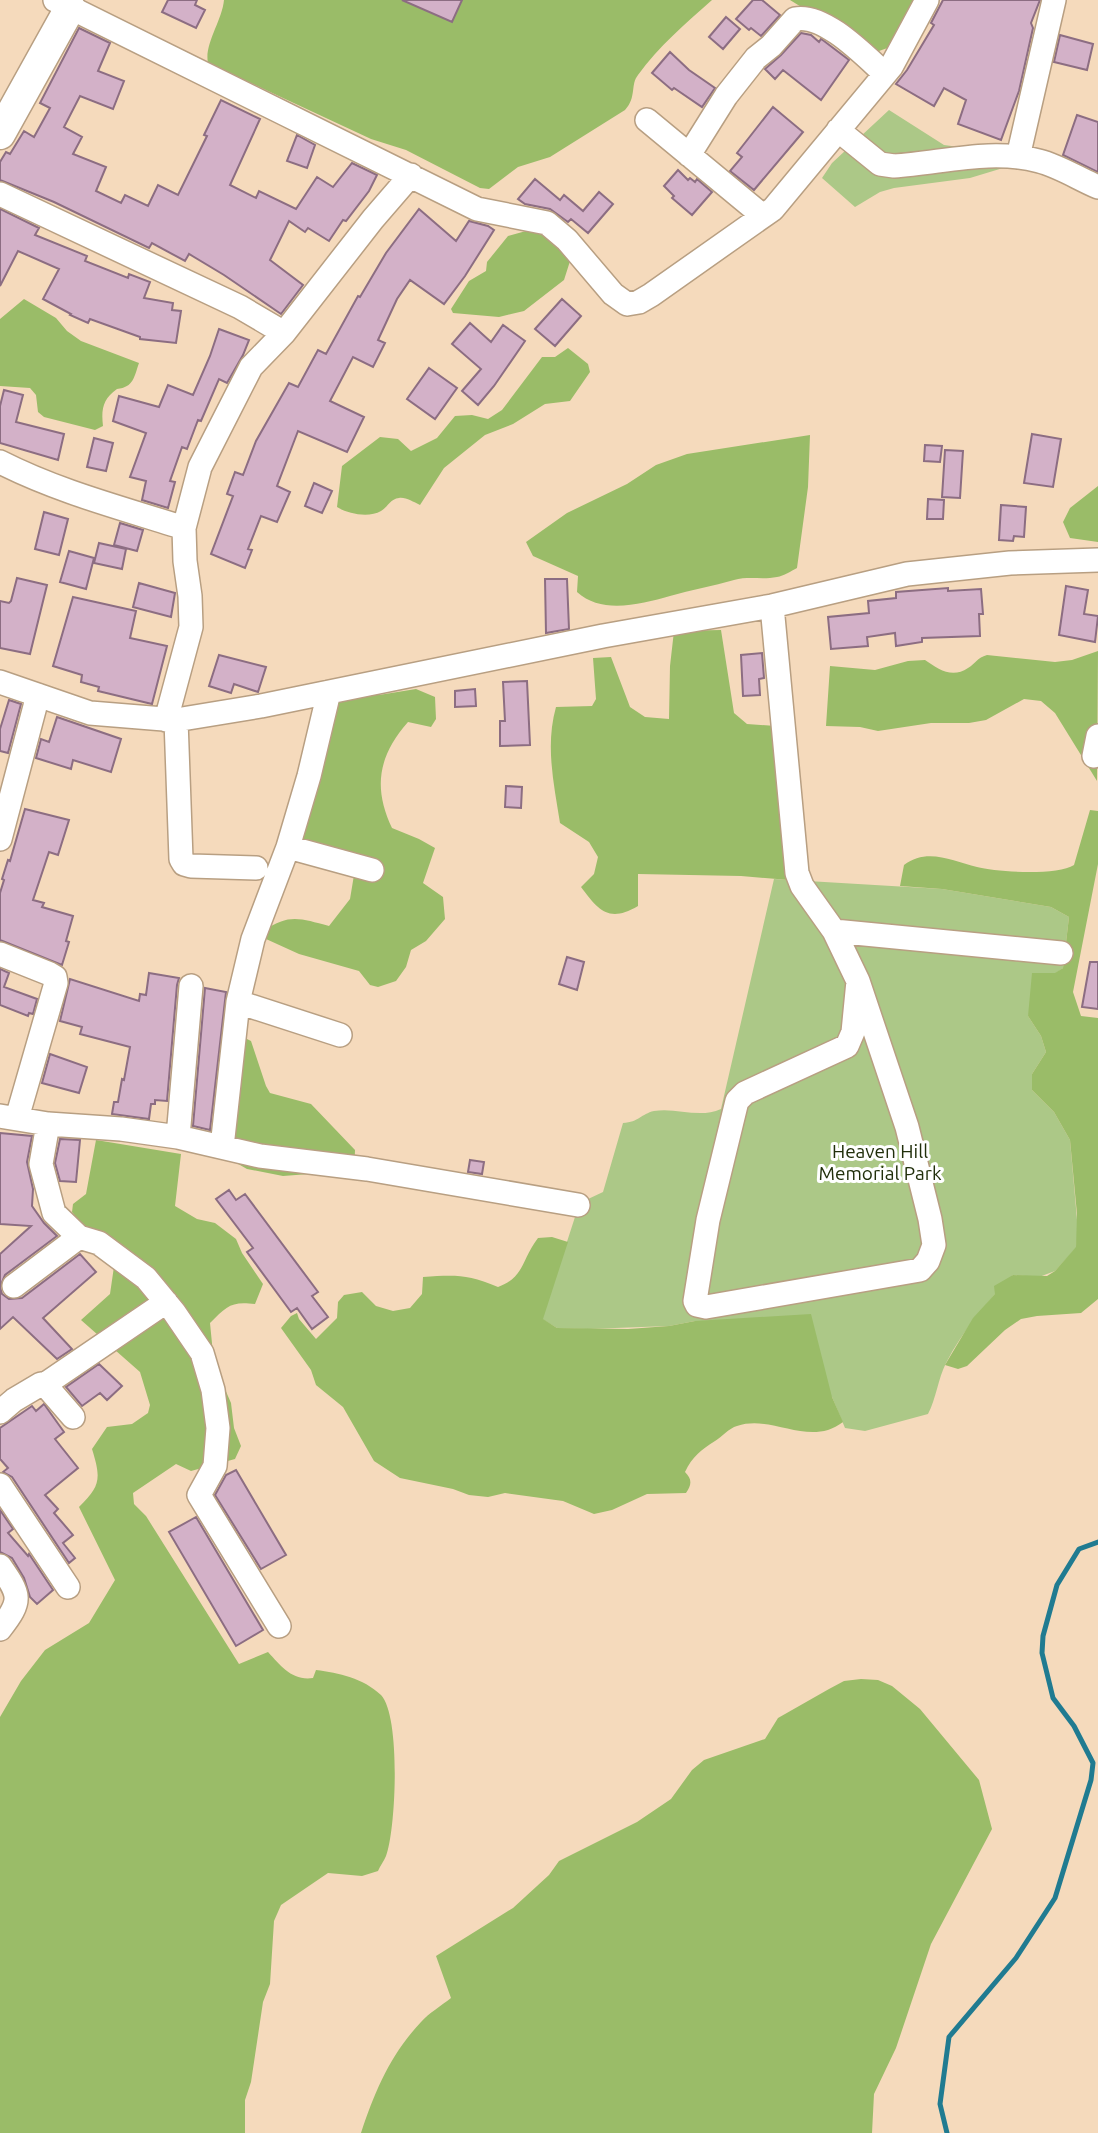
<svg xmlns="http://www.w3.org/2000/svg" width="1098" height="2133" font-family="Ubuntu,sans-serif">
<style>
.green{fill:#acc887}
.forest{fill:#9abc68}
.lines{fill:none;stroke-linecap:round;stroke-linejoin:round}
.stream{stroke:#207b91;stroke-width:5}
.building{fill:#d3b1c8;stroke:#8c6d82;stroke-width:2}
.minor-casing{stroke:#b89f82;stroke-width:26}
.major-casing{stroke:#b89f82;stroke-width:33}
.minor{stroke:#fff;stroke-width:23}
.major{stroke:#fff;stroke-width:30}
.labels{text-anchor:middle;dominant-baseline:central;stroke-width:6;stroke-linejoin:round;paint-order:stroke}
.park-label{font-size:19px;fill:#212f0b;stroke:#fff}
</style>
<rect width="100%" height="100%" fill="#f5dabc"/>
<path class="green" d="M889 110 944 145 966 148 1003 168 970 178 894 188 880 192 855 207 822 178 832 163Z
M774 879 942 889 1051 907 1069 917 1063 968 1056 973 1047 974 1028 1016 1041 1036 1046 1052 1032 1074V1090L1054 1112 1070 1140 1078 1231 1076 1248 1055 1271 1039 1277 1013 1275C987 1302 963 1330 946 1363 938 1379 936 1399 928 1414L865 1431 845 1428 832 1397 695 1321 669 1326 588 1329 557 1328 542 1319 575 1217 586 1200 603 1192 623 1123C639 1122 641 1114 654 1111 676 1107 699 1119 721 1109Z"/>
<path class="forest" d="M224 0H712C686 23 658 47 638 75 630 85 637 97 625 110L550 157 518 167 489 189 480 188 406 150 371 139 208 63C204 44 222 21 224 0Z
M790 0H917L893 46 879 51 871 50Z
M526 231 544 234 571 258 564 280 524 311 499 317 453 313 451 309 469 281 486 271 487 262 508 236Z
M24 299 56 318 67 331 81 341 139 363C134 377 134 387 117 389 103 399 101 409 103 426L95 430 44 417 38 412 36 395 30 388 0 386V319Z
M568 348 588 364 590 372 570 401 545 404 513 424 485 435 444 468 420 505C413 502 406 497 399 498 390 499 388 507 381 511 369 518 348 514 337 507L342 466 380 437 398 439 411 451 437 438 455 416 472 415 488 419 502 410 542 357H555Z
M810 435 808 487 797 568C791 571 784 576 777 577 763 580 748 576 734 580 713 586 691 590 670 596 641 604 602 615 577 592L578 576 533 556 526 542 567 513 627 484 656 465 687 454Z
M1098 486V542L1070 538 1063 522 1070 508Z
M721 630 734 713 747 724 776 726 789 880 741 876 638 874V906C609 923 599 911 581 887L594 874 598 857 589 842 560 823C554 784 545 746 556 707L592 706 596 699 593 658 611 657 630 707 645 717 669 719 670 666 674 631Z
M1098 651 1097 781 1055 713 1041 701 1024 699 986 720 969 723H931L878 731 860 727 826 726 830 666 875 670 908 661 925 660C938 669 952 679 968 668 976 663 977 658 987 655L1055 662 1072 660Z
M416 689 435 697 436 719 431 727 408 722C378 756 373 788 392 828L419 839 435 848 423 883 443 897 445 919 426 941 411 950 406 967 396 981 378 987 370 985 359 971 299 954 266 939 264 931C289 913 301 919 329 926L350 899 356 863 300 840C317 792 322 741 338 693L379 695Z
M1090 810 1098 811V864L1073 992 1081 1016 1098 1018V1299L1081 1313 1037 1316 1021 1319 1005 1330 967 1366 958 1369 945 1365 973 1318 995 1294 994 1286 1013 1275 1047 1276 1055 1271 1076 1247 1077 1214 1070 1140 1054 1112 1032 1090V1074L1046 1052 1041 1036 1028 1016 1032 973H1055L1063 968 1069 917 1051 907 942 889 900 886 904 865C927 847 953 861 977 867 996 872 1057 876 1074 865Z
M245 1038 251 1041 266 1086 270 1093 311 1104 355 1150 354 1174 344 1177 309 1174 283 1176 247 1169 226 1157Z
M96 1140 181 1154 175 1206 197 1219 215 1223 236 1239 242 1253 263 1284 255 1304C231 1301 227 1306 210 1323L214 1364 231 1403 234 1428 241 1446 235 1459 191 1471 176 1464 133 1493 134 1504 146 1516 239 1664 268 1652C281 1666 292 1681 313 1678L316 1670C339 1673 363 1678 381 1695 401 1716 396 1830 386 1856 384 1861 380 1866 378 1871L362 1876 328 1873 281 1905 274 1921 270 1984 263 2002 251 2082 245 2100V2133H0V1717L21 1681 45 1650 89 1623 115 1580 79 1507C101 1486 101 1478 92 1449L107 1427 132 1424 148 1413 150 1405 140 1372 81 1320 110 1294 117 1246 83 1226 72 1212 73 1204 86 1194Z
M552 1237 568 1242 543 1319 557 1328 628 1329 669 1326 695 1321 811 1314 832 1397 843 1422C809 1448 773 1414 737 1426 729 1428 722 1437 715 1441 701 1450 692 1457 685 1472 692 1479 692 1484 686 1493L647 1494 612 1510 594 1514 563 1501 505 1493 488 1497 469 1495 453 1489 400 1478 374 1461 343 1407 316 1385 311 1370 281 1328 291 1316 297 1313 299 1319 316 1339 337 1318 338 1302 344 1295 362 1292 376 1306 393 1311 410 1308 422 1294 423 1277C455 1275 467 1274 498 1287 525 1277 521 1260 538 1238Z
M861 1679 878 1680 892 1686 920 1709 979 1780 992 1829 931 1944 896 2048 874 2094 872 2133H361C375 2091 390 2055 421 2022 429 2013 441 2006 451 1998L436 1956 513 1908 549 1875 559 1861 637 1822 671 1799 692 1770 704 1760 765 1739 778 1718 829 1689 844 1681Z"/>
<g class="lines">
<path class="stream" d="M947 2133 940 2104 949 2037 1016 1958 1055 1898 1091 1780 1093 1763 1074 1726 1053 1698 1042 1653 1043 1636 1057 1585 1079 1549 1098 1542"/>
</g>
<path class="building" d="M168 0H197L195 5 205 10 196 28 162 12Z
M402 0H462L452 22Z
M753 0H762L780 15 761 36 751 28 749 30 736 19Z
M943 0H1040L1031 23 1033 28 1019 91 1001 140 958 124 966 100 944 88 934 106 896 84 907 70 934 25 931 23Z
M726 17 740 29 723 49 709 37Z
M79 28 110 43 98 71 124 81 113 109 80 96 64 127 82 137 73 154 106 167 96 191 121 203 125 195 148 206 158 185 178 195 207 136 204 135 221 100 260 119 230 185 256 198 259 191 296 209 317 177 333 187 352 163 377 175 369 191 346 221 343 220 329 241 308 228 305 232 289 221 270 260 303 285 281 314 224 275 189 254 185 261 152 243 149 248 54 202 0 180V162L6 152 10 154 24 131 34 137 50 108 40 103Z
M801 33 811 35 819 42 821 39 824 41 849 60 821 100 783 70 775 79 765 69 781 55Z
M1060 35 1093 44 1087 70 1054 62Z
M670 52 689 70 715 88 702 107 674 88 672 90 652 73Z
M773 107 803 132 754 190 730 171 742 157 737 153Z
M1077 115 1098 122V172L1063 155Z
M297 135 315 145 307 168 287 161Z
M678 170 688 180 690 178 695 182 697 179 712 192 692 215 672 198 674 196 664 186Z
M535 179 560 200 564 195 583 211 599 192 613 204 588 233 571 219 568 222 550 209 525 204 518 199Z
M0 209 39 228 35 235 87 256 85 261 128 278 129 274 150 282 144 298 173 303 172 310 181 311 176 343 140 339V337L90 319 88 323 70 315 71 314 43 299 59 269 18 251 0 286Z
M419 209 456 241 469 221 488 226 494 230 465 276 444 304 410 280 397 299 378 340 385 343 373 367 353 357 330 401 364 417 347 452 298 431 277 486 290 492 277 522 261 516 248 549 252 550 245 568 211 554 233 496 227 494 235 472 243 475 256 441 289 383 298 387 318 350 326 354 358 296 360 297 386 253Z
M562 299 581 316 555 346 535 329Z
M470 323 491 342 503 325 525 341 494 386 478 405 462 391 481 369 452 344Z
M219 329 249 340 243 355 227 383 219 379 201 421 198 420 187 449 182 447 170 481 175 482 168 508 142 500 146 481 130 477 146 433 113 421 119 396 159 407 168 385 193 395 210 356Z
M429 368 457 388 435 419 407 399Z
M4 390 23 395 16 422 64 434 58 460 0 443V406Z
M1032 434 1061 439 1053 487 1024 483Z
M94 438 113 443 106 471 87 467Z
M925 445 942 446 940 462 924 461Z
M945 450 963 451 960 498 942 497Z
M314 483 332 491 322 513 305 506Z
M928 499 944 500 943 519H927Z
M1001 505 1026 507 1024 537 1014 536 1013 541 999 540Z
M44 512 68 519 59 555 35 549Z
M120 523 143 530 137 551 114 545Z
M99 543 126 549 122 569 94 563Z
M69 551 94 558 86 589 60 582Z
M17 578 47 585 30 654 0 648V601L9 603 11 601Z
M545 579H567L569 629 546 633Z
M139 583 175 593 171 617 133 607Z
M1066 586 1088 590 1084 614 1098 616 1095 642 1059 635Z
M948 588V591L981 589 983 614H979L980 636 922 638V642L896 646 895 633 867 637 868 646 831 649 828 617 869 613 868 601 896 598V592Z
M73 597 136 611 130 638 167 646 152 704 98 691 99 687 81 682 82 675 53 666Z
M762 653 764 678 759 679 760 695 743 696 741 655Z
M219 655 266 667 258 692 234 684 231 693 209 686Z
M527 681 530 745 500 746V721H505L503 682Z
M475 689 476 706 455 707V691Z
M9 700 21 704 8 753 0 751V729Z
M57 717 121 739 111 772 73 760 71 769 36 758 41 739 49 742Z
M506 786 522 787 521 808 505 807Z
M25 809 69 820 58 855 49 852 33 900 44 903 42 907 73 916 66 941 69 942 62 965 0 940V893L4 880 2 879 8 860 10 861Z
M567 957 584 962 577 990 559 984Z
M1090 962H1098V1009L1082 1007Z
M0 969 9 973 4 987 37 999 33 1014 29 1013 28 1016 0 1005Z
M149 973 179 978 177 985 167 1101 155 1100V1104H151L149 1119 112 1114 114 1102H118L122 1079 124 1080 130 1047 80 1034 82 1027 60 1021 70 979 139 1001 140 994 146 995Z
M205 988 226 992 210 1130 193 1126Z
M50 1054 87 1067 79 1093 42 1083Z
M0 1133 32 1136 27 1162 33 1189 32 1206 44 1223 57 1236 5 1275 0 1287 2 1294 9 1299 22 1298 80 1254 96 1272 43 1318 72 1349 57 1359 13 1317 0 1329V1254L31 1226 0 1224Z
M60 1139 80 1140 76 1182 60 1181 55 1163Z
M470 1160 484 1162 482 1174 468 1172Z
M229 1190 236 1200 245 1194 318 1292 312 1296 328 1317 312 1329 297 1308 291 1312 247 1252 253 1248 216 1199Z
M99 1364 122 1386 107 1400 100 1393 82 1406 66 1387Z
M44 1404 64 1432 55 1439 78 1468 45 1495 58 1509 54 1513 73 1535 63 1543 75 1558 69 1563 12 1477 3 1472 8 1468 0 1459V1428L32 1406 36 1411Z
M236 1470 286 1555 261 1569 215 1495 226 1475Z
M0 1510 13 1529 8 1533 28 1556 29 1554 53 1590 37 1604 30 1597 24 1578 12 1558 0 1552Z
M196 1517 263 1630 236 1646 169 1532Z"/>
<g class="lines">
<g class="minor-casing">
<path id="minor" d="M55 0 477 209 547 223 567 240 613 294 627 304 639 302 651 295 773 209 891 67 927 0
M647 120 763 216
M838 130 880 164 894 166C942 163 991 148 1039 161 1059 166 1079 179 1098 187
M689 155 726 96 756 58 771 46 795 19C824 13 864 55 885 74
M1018 157 1054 0
M0 194 240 307 284 333 251 367 200 467 184 528
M284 333 373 219 411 175
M0 462C59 492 122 508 184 528L185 561 190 596 191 627 166 720
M772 606 797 873 802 886 834 931 858 981 907 1127 930 1219 934 1245 928 1261 920 1270 706 1307 697 1305 695 1301 708 1220 737 1101 745 1093 847 1046 853 1032 858 981
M0 682 90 713 176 720 261 706 603 636 772 606 907 574 1010 563 1098 560
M176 720 181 859 184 864 191 866 256 868
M1094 756 1098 736
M0 839 38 695
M288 847 372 870
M834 931 1061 953
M0 954 50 974 55 977 56 983 17 1118
M238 1002 340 1035
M0 1116 48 1124 121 1129 178 1137 260 1156 367 1169 578 1205
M48 1124 41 1164 54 1213 79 1237 99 1243 146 1278 174 1312 202 1353 213 1390 218 1428 215 1466 199 1495 279 1626
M178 1137 191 986
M222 1147 238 1002 253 939 288 847 309 776 329 692
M14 1286 79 1237
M44 1385 166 1302
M0 1412 14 1400 41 1384 47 1387 73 1417
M0 1485 68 1587
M0 1566C20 1595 23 1600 0 1629"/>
</g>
<g class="major-casing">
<path id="major" d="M0 134 70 8"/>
</g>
<use href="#minor" class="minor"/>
<use href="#major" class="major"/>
</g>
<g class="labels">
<g class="park-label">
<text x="880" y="1151">Heaven Hill<tspan x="880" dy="22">Memorial Park</tspan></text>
</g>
</g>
</svg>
